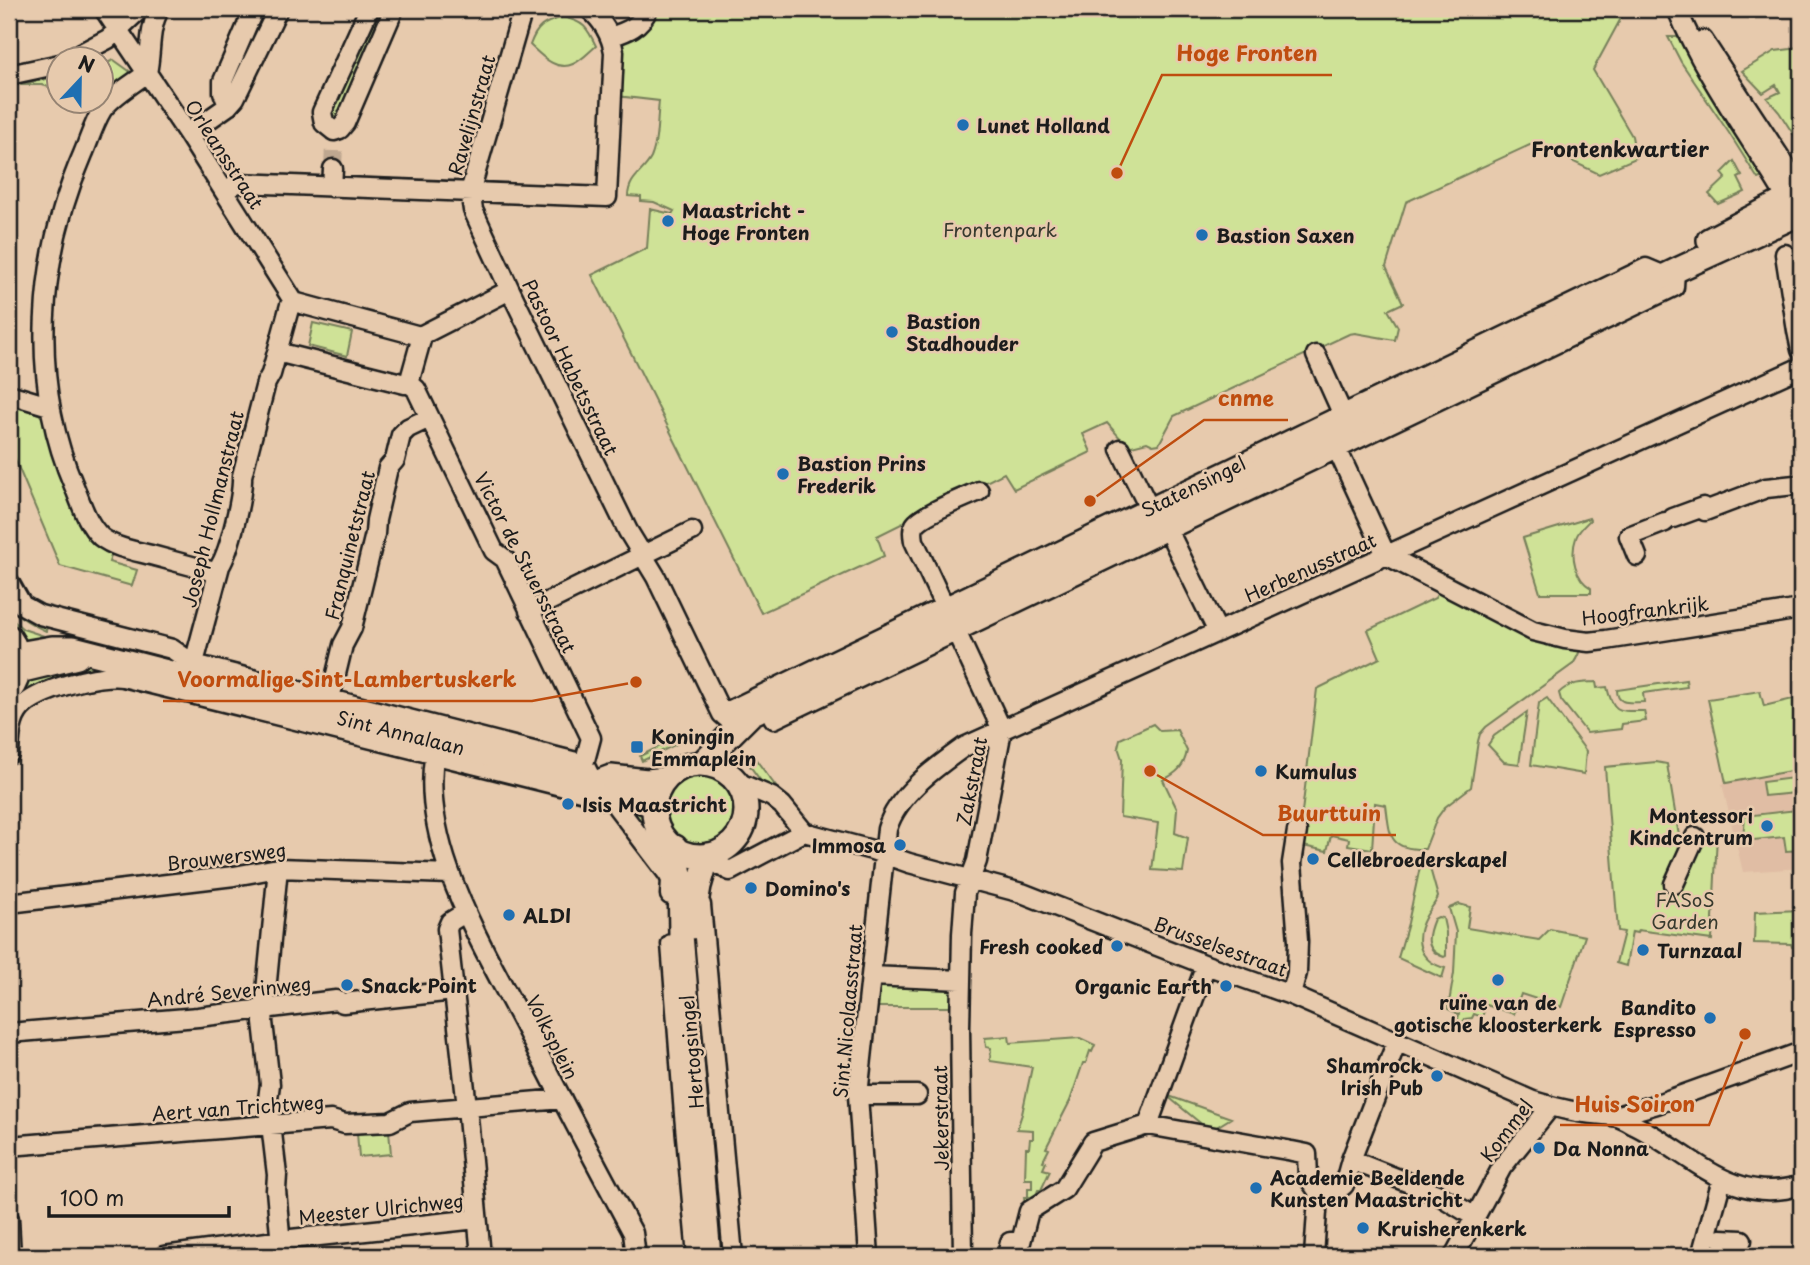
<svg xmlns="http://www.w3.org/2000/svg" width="1810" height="1265" font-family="'Playpen Sans',sans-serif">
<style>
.built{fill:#e0bda4}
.green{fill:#cfe297;stroke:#767f5a;stroke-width:2}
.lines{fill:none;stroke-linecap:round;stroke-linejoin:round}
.minor-tunnel{stroke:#bea790;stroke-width:18;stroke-dasharray:18 9;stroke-linecap:butt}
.minor-casing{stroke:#1c1c1c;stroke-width:23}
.major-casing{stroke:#1c1c1c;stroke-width:28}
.minor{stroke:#e7caad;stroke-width:18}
.major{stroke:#e7caad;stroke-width:23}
.poi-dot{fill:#1f6fb2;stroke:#e7caad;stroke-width:2.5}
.labels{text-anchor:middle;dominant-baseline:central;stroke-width:5;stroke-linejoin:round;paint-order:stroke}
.street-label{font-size:19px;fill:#1c1c1c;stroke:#e7caad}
.poi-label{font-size:19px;font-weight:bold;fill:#1c1c1c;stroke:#e7caad;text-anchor:start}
.park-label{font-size:19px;fill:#373a2e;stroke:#e7caad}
.neighbourhood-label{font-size:21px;font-weight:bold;fill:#1c1c1c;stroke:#e7caad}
.leader{fill:none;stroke:#bf4d0f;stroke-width:2.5}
.callout-dot{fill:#bf4d0f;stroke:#e7caad;stroke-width:2.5}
.callout-label{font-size:21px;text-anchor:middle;font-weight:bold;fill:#bf4d0f;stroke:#e7caad;stroke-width:5;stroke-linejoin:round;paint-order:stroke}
</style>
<rect width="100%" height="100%" fill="#e7caad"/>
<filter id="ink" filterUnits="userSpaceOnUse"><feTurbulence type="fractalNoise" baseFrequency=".0143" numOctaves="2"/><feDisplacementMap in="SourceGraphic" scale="14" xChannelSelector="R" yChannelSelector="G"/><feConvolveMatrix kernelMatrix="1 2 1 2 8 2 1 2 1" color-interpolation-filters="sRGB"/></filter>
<g filter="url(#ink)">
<path class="built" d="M1801 769V868L1743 872 1722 784Z"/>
<path class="green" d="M259 9H272L231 89 228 78Z
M374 9H390L340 126H331L327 112Z
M656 9H1626L1593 70 1632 136 1636 158 1599 174 1534 143 1406 202 1386 267 1403 303 1388 310 1398 327 1395 340 1355 333 1349 334 1174 416 1159 444 1153 445 1147 442 1128 447 1107 423 1083 434 1091 452 1014 489 1004 473 877 536 884 556 761 613 592 275 647 248 650 209 672 214 674 211 654 202 641 201V197L628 196C629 177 643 173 651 158 658 141 657 119 659 101L617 96 618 47 622 42Z
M563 17C584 22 587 27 596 46 589 52 581 61 573 64 556 72 541 55 530 45 537 26 543 23 563 17Z
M1668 37H1684L1765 176 1758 179 1729 133 1681 62Z
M1798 46 1801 54V146L1779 112 1767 98 1780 92 1776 85 1763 93 1742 71 1775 51 1791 49Z
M114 60 132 73V75L116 89 113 85 102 96V65Z
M59 76V90L42 85H20Z
M1734 161 1742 176 1738 178 1745 192 1718 204 1709 194 1726 178 1722 173Z
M313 323 352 332 347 356 308 346Z
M9 404 39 414 46 421 113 550 109 562 137 570 132 586 60 566 9 445Z
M1589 518 1590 520C1585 525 1578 531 1576 538 1570 555 1575 579 1591 588V593H1540L1523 538Z
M1440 589 1581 645C1580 652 1577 658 1573 664L1486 727 1480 734 1478 741 1471 787 1445 807 1437 818 1425 849C1388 850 1390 835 1386 805L1375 803 1372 849 1348 845 1349 839 1331 835 1327 851 1298 845 1317 689 1380 658 1368 630 1435 598Z
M9 594 14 600 169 653 186 667 86 638 87 634 48 624 46 631C32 625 20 617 9 608Z
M9 617 23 629 59 641 29 643 9 620Z
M89 661 185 684 80 677 9 724V708L27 688 31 677Z
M1686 680 1687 687 1643 693 1644 702C1631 702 1617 706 1617 690Z
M1596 682 1597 688 1607 687C1613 714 1620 711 1644 711L1646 721 1622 724 1621 729 1587 733 1561 700 1559 693C1569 682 1582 683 1596 682Z
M1760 691 1764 706 1801 697V769L1726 783 1708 699Z
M1547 698 1586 751 1584 774 1531 765 1539 703Z
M1527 712 1519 764 1504 762 1488 745 1494 736Z
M1153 724 1160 731 1177 730 1187 751C1184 767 1177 773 1163 780L1177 809 1175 833 1188 838 1183 872 1152 870 1158 823 1120 817 1122 759 1118 747 1120 739Z
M693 730 695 735 642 761 640 756Z
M754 757 783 796 766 788 750 766 749 758Z
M1656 762 1667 764 1680 842 1717 834 1712 940 1638 930 1637 933 1632 932 1626 966 1616 963 1624 932 1618 931 1605 767Z
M663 810a37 37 0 1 1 74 0a37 37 0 1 1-74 0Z
M1793 778 1795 793 1764 796 1762 782Z
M631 802 645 813 651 832 669 856 674 869 629 810Z
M1797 810 1801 820V850L1786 851 1784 837 1743 841C1742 831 1746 825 1744 816Z
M1428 861 1438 897C1435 904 1430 909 1426 916 1413 939 1418 961 1445 968L1442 978 1398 958 1408 923 1421 862Z
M1459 904 1470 907 1467 928 1539 940 1550 929 1585 936 1561 1007 1521 994 1514 1014 1486 1005 1482 1017 1474 1014 1472 1018 1465 1019 1460 1026 1457 1024 1459 1014 1448 1009 1454 973 1456 932 1449 908Z
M1801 910V951H1797V948L1795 946 1792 947 1791 944 1754 943 1755 912Z
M1438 917 1443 918 1446 932V956L1444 957C1424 950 1427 936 1434 919Z
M879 979 954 984 953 1007H876Z
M1009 1036 1010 1043 1080 1038 1095 1045 1092 1052 1090 1051 1086 1063H1083L1070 1101 1046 1148 1049 1149 1043 1161 1046 1162 1043 1169 1050 1171 1041 1190H1038L1035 1198 1025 1206 1024 1197H1028V1188H1032V1179H1025L1026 1148H1029L1030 1139H1033V1130L1017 1129 1022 1114 1032 1067 990 1061 991 1048 986 1047 985 1038Z
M1166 1095 1231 1118 1210 1131Z
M389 1131 391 1154 359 1157 357 1133Z"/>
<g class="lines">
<path class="minor-tunnel" d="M333 169 334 144"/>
<g class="minor-casing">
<path id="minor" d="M104 9 188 134 294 302
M523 9 472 185 471 197 473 210 510 290 628 531 656 577 722 714 729 720
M1677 9C1705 77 1750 136 1787 199L1796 206
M610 37C628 31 640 27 648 9
M1703 40 1801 189
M68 60 108 39 140 9
M147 73C133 84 113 95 102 110 94 123 89 140 83 154 38 257 29 381 74 486 81 503 87 524 101 537 115 548 135 551 151 555 173 561 196 567 218 573
M147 73C152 49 148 32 159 9
M9 75 60 64
M228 106 223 92V81L254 9
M334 131 340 129 345 123 394 9
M334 131 324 123 322 112 369 9
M188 134 228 106 235 98 278 9
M332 187 333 169
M225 191 237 183 607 197 614 52C611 35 602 20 589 9
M1785 254 1797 331 1801 350
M294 302 420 336
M420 336 510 290
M277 352 405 384 409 383
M1316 355 1347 424
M409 383 416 389 494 551 505 559 591 738 584 764
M409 383 421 340 420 336
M9 394 49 406
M1332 438 1386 555
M1120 449 1154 518
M1673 518 1703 507 1705 511 1766 488 1795 485
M1164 522 1218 632
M1386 555 1533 631 1565 639 1589 642 1606 640 1801 609
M1637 556 1629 536 1665 522
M9 582 22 605 40 615 172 649 194 664 584 764 592 780
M529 611 692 531
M191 674 220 566C230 550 243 495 242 476L266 383 271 374 290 305 294 302
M767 706 774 719 1674 287 1675 271
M328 707 343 645 352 628 375 534 376 520 388 468 395 460 401 435 408 428 429 418
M722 714 1646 268 1665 276
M437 743C413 838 485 949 527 1031 561 1099 597 1166 633 1233L636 1256
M9 754C10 739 10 720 21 708 37 690 99 673 123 677L593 794 614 803 668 874 671 880 670 895
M737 782 772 797 782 805 804 832 872 850 909 863 1022 893 1206 965 1291 995 1533 1101C1550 1106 1567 1111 1585 1113 1595 1115 1607 1114 1617 1117 1624 1119 1630 1123 1636 1126 1692 1154 1733 1207 1801 1185
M712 854 722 867 730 871 804 832
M278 868 263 1022 270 1084 268 1099 277 1175 276 1190 282 1256
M1674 884 1695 837
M9 903 234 876 278 868 450 874
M701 905 733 1256
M466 912 450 922 447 929 467 1107 481 1256
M671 944 684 1115 697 1256
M1206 965 1148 1125 1287 1150
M871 976 961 980
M1291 995 1297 973 1298 941 1292 863 1297 831
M9 1033 198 1017 336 1000 343 1003 454 991
M858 1095H917
M1616 1116 1657 1104 1801 1052
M9 1146 331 1120 345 1124 390 1122 410 1112 562 1099
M1292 1151 1307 1154 1308 1177 1320 1194
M1351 1160 1437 1194 1475 1217
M9 1219 11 1256
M1721 1239 1742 1240 1739 1246
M164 1256 282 1240 477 1219
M869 1256 858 1095 887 829C897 795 936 767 964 747L1801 367
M963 1256 960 1028 962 934 965 893 977 861 1002 730 914 541C913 535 912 530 915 525 922 514 966 497 979 491
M1007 1256 1010 1242H1021L1029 1211 1064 1189 1093 1142 1148 1125
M1314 1256 1318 1197 1323 1191 1339 1189 1344 1185 1351 1160 1397 1041
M1454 1256 1502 1167 1551 1106
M1701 1256 1722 1179"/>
</g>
<g class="major-casing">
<path id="major" d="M1709 240 1801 192
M9 637C22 655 22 675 9 692
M18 654 52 648H73L597 782C615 792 636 797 655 807
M19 671 77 657
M701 764 751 714 1679 269 1801 213
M654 810a46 46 0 1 1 92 0a46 46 0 1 1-92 0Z
M603 780 611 777 647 781 666 779
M675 847 680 874 681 935 709 1256
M692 927 699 886 708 855"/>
</g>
<use href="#minor" class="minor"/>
<use href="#major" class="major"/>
</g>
</g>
<g class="poi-dot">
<circle cx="963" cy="125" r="7"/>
<circle cx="668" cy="221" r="7"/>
<circle cx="1202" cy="235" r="7"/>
<circle cx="892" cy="332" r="7"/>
<circle cx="783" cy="474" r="7"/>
<rect x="630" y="740" width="14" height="14" rx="3.5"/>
<circle cx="1261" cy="771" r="7"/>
<circle cx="568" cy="804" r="7"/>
<circle cx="1767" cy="826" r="7"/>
<circle cx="900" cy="845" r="7"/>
<circle cx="1313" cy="859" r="7"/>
<circle cx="751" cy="888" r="7"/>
<circle cx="509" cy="915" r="7"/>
<circle cx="1117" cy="946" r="7"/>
<circle cx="1643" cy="950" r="7"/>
<circle cx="1498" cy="980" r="7"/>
<circle cx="347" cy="985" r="7"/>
<circle cx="1226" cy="986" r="7"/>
<circle cx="1710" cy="1018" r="7"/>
<circle cx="1437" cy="1076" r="7"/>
<circle cx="1539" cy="1148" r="7"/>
<circle cx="1256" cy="1188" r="7"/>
<circle cx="1363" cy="1228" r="7"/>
</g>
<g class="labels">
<g class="street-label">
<text transform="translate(471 115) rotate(-74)">Ravelijnstraat</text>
<text transform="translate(225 154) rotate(57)">Orleansstraat</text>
<text transform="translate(571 367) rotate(64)">Pastoor Habetsstraat</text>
<text transform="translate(1193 486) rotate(-26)">Statensingel</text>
<text transform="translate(212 509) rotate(-76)">Joseph Hollmanstraat</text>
<text transform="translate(349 545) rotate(-76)">Franquinetstraat</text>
<text transform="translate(526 562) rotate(63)">Victor de Stuersstraat</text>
<text transform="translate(1310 567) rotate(-24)">Herbenusstraat</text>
<text transform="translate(1645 610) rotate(-7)">Hoogfrankrijk</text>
<text transform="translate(401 732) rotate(14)">Sint Annalaan</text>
<text transform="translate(971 781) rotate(-79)">Zakstraat</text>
<text transform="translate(226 856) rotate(-7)">Brouwersweg</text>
<text transform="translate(1221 946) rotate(20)">Brusselsestraat</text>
<text transform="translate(229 991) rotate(-6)">André Severinweg</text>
<text transform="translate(847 1011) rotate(-85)">Sint Nicolaasstraat</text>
<text transform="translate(553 1037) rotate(63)">Volksplein</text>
<text transform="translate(691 1052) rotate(-95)">Hertogsingel</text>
<text transform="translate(238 1107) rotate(-4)">Aert van Trichtweg</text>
<text transform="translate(940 1118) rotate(-91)">Jekerstraat</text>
<text transform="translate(1506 1130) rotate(-53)">Kommel</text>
<text transform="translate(381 1208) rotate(-6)">Meester Ulrichweg</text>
</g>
<g class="poi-label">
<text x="977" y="125">Lunet Holland</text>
<text x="682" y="210">Maastricht -<tspan x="682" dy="22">Hoge Fronten</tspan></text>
<text x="1216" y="235">Bastion Saxen</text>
<text x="906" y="321">Bastion<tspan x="906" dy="22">Stadhouder</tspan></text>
<text x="797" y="463">Bastion Prins<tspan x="797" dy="22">Frederik</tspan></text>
<text x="651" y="736">Koningin<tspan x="651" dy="22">Emmaplein</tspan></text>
<text x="1275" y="771">Kumulus</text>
<text x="582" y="804">Isis Maastricht</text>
<text x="1753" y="815" text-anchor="end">Montessori<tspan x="1753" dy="22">Kindcentrum</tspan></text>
<text x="886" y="845" text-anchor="end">Immosa</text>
<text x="1327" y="859">Cellebroederskapel</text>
<text x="765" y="888">Domino's</text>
<text x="523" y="915">ALDI</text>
<text x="1103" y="946" text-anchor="end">Fresh cooked</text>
<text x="1657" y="950">Turnzaal</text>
<text x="361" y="985">Snack Point</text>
<text x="1212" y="986" text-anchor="end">Organic Earth</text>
<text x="1498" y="1002" text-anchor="middle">ruïne van de<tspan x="1498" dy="22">gotische kloosterkerk</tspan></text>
<text x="1696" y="1007" text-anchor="end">Bandito<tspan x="1696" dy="22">Espresso</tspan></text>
<text x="1423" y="1065" text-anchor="end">Shamrock<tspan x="1423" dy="22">Irish Pub</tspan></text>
<text x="1553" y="1148">Da Nonna</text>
<text x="1270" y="1177">Academie Beeldende<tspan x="1270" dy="22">Kunsten Maastricht</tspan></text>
<text x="1377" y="1228">Kruisherenkerk</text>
</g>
<g class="park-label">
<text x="1000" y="229">Frontenpark</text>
<text x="1685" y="899">FASoS<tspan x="1685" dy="22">Garden</tspan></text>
</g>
<g class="neighbourhood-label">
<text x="1620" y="148">Frontenkwartier</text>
</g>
</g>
<path class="leader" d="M1117 173L1162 75H1332M1090 501L1204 420H1288M636 682L532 701H163M1150 771L1263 835H1396M1745 1034L1709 1125H1560"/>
<g class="callout-dot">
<circle cx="1117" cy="173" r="7"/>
<circle cx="1090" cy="501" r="7"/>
<circle cx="636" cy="682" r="7"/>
<circle cx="1150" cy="771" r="7"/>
<circle cx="1745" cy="1034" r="7"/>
</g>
<g class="callout-label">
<text x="1247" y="61">Hoge Fronten</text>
<text x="1246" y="406">cnme</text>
<text x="347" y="687">Voormalige Sint-Lambertuskerk</text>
<text x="1329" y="821">Buurttuin</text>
<text x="1635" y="1112">Huis Soiron</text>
</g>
<rect width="1810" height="1265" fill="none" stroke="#e7caad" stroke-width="35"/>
<rect x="18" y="18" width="1775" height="1230" fill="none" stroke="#1c1c1c" stroke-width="2.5" filter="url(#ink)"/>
<g transform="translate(80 80) rotate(22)"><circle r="33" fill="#e7caad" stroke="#968473" stroke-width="2"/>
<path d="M0-5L12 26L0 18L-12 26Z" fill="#1f6fb2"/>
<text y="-10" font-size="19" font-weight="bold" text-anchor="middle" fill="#1c1c1c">N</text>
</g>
<path d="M49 1206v10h180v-10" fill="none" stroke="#1c1c1c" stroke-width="3.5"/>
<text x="60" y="1206" font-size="21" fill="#1c1c1c" stroke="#e7caad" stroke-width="5" paint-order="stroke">100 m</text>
</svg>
